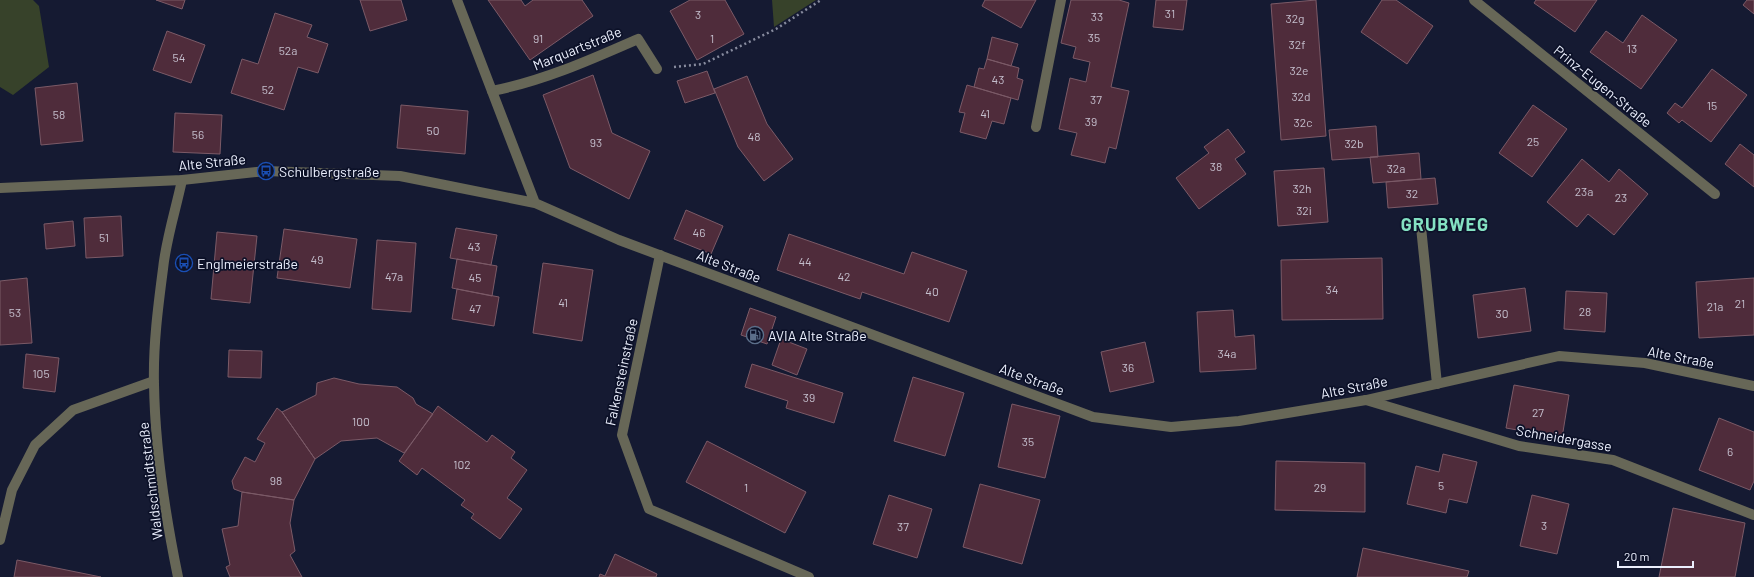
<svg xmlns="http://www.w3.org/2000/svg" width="1754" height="577" font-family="Barlow,sans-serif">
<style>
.green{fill:#37422a}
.building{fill:#4f2c3b;stroke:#7b5a67}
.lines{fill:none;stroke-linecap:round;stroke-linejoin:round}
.path{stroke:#878b9e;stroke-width:2.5;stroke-dasharray:2 3;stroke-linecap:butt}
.minor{stroke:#676757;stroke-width:10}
.tertiary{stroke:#676757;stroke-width:10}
.labels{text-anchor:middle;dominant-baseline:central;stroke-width:3.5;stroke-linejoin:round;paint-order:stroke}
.number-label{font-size:12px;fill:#c4becc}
.street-label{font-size:14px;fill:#ebeffd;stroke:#0c1128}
.poi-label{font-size:14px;fill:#ebeffd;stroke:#0c1128;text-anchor:start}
.district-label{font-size:18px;font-weight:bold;letter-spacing:1px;fill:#84e1c2;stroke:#0c1128}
</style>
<rect width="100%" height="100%" fill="#151a32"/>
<path class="green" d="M0 0H33L39 6 49 67 13 95 0 87Z
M772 0H816L774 27Z"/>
<path class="building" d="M156 0H185L182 9Z
M360 0H401L407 20 370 31Z
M488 0H521L525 6 533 0H582L593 16 530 60Z
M690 0H725L744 34 697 60 670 11Z
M985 0H1036L1021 28 982 6Z
M1071 0H1119L1129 3 1111 87 1129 91 1116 149 1109 147 1105 163 1071 155 1077 133 1059 129 1070 78 1086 82 1090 62 1073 58 1076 47 1061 43Z
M1156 0H1187L1183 30 1153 27Z
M1316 0 1326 136 1281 140 1271 4Z
M1382 0H1396L1433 26 1407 64 1361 32Z
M1536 0H1597L1575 32 1534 3Z
M1747 0H1754V14L1743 5Z
M275 13 312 25 307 37 328 44 318 73 298 67 284 110 231 93 242 59 258 64Z
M1642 15 1677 40 1641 89 1590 52 1606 31 1623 43Z
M167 31 205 45 191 83 153 70Z
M992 37 1018 44 1011 66 987 59Z
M987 59 1019 68 1017 78 1023 80 1018 100 974 87 979 68 984 69Z
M1712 69 1747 95 1711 142 1682 120 1679 123 1667 113 1675 103 1682 108Z
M707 71 715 93 685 103 677 81Z
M593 75 612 133 650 151 629 199 570 168 543 95Z
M747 76 767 124 793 159 764 181 738 147 714 89Z
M77 83 83 141 41 145 35 88Z
M967 85 1011 98 1004 124 992 121 986 139 960 132 965 113 959 112Z
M401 105 468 111 465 154 397 148Z
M1533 105 1567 129 1532 177 1499 153Z
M175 113 222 115 220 154 173 152Z
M1376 126 1378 157 1332 160 1329 130Z
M1228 129 1245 152 1235 159 1246 174 1199 209 1176 178 1209 153 1204 147Z
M1740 144 1754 155V187L1725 164Z
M1419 153 1421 179 1373 183 1370 157Z
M1582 159 1609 182 1619 169 1648 194 1614 235 1588 214 1577 227 1547 202Z
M1324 168 1328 222 1278 226 1274 171Z
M1435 178 1438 204 1388 208 1386 182Z
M686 210 723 226 711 254 674 239Z
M121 216 123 256 86 258 84 218Z
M73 221 75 246 46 249 44 224Z
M456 228 497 235 491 265 450 258Z
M284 229 357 239 350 288 277 278Z
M217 232 257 236 250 303 211 299Z
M789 234 904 274 912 252 967 271 949 322 862 292 860 299 777 270Z
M377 240 416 243 411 312 372 309Z
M1382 258 1383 319 1282 320 1281 260Z
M457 259 497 266 492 296 452 288Z
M543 263 593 270 582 341 533 333Z
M27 278 32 343 0 345V281Z
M1754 278V335L1699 338 1696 282Z
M1525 288 1531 331 1478 338 1473 295Z
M457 289 499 297 494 326 452 319Z
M1566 291 1607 293 1605 332 1564 329Z
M750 308 776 317 767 344 741 335Z
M1233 310 1235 337 1254 335 1256 369 1200 372 1197 312Z
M781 339 807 349 797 375 772 365Z
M1145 342 1154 382 1110 392 1101 352Z
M229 350 262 351 261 378 228 377Z
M26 354 59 358 55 392 23 388Z
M752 364 843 393 834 423 786 408 788 401 745 387Z
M913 377 964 393 945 456 894 441Z
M334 378 359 384 397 387 413 398 416 404 433 414 404 453 377 438 341 441 315 459 282 412 316 395 317 383Z
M1514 385 1569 395 1562 438 1506 428Z
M1012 404 1060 416 1045 478 998 467Z
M438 406 487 442 492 435 515 452 511 458 527 470 507 498 522 509 500 539 471 518 474 514 461 505 465 500 422 468 417 475 399 461Z
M277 408 282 412 315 459 294 500 242 492 234 489 232 481 245 457 255 462 265 443 257 439Z
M1719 418 1754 432V481L1750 490 1699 470Z
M707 441 806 492 785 533 686 482Z
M1443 454 1477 462 1467 503 1449 499 1446 513 1407 504 1416 466 1439 472Z
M1276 461 1365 463V512L1275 510Z
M980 484 1040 500 1022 564 963 547Z
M242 492 294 500 290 523 295 551 290 555 302 577H230L226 567 230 565 222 529 238 526Z
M889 495 932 509 917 558 873 544Z
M1532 495 1569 504 1557 554 1520 546Z
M1673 508 1745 523 1735 577H1659Z
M1363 548 1469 571 1467 577H1357Z
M615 554 657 574 656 577H599L600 574 605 576Z
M17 560 101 577H14Z"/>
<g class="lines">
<path class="path" d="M674 67 703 64 776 29 821 0"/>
<path class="minor" d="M1474 0 1715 194
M492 91C543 81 590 60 638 39L657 69
M1036 127 1061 0
M1421 227 1437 384
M660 255 622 435 649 509 809 577
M1366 400 1519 446 1613 460 1754 515
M0 540 12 490 35 445 73 410 154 381
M178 577C165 514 155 449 154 384 153 346 158 307 163 269 166 239 176 209 182 180"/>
<path class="tertiary" d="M457 0 535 203
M0 188 182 180 266 171 400 176 535 203 619 240 1093 417 1171 427 1239 421 1366 400 1559 356 1645 363 1754 386"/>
</g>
<defs>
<g id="bus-ring" transform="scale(0.9)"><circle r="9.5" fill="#0c1128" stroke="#1a4fb4" stroke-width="1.5"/><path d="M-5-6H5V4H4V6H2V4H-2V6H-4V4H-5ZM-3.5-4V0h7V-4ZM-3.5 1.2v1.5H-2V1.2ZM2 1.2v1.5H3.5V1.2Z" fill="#1a4fb4"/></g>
<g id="fuel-ring" transform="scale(0.9)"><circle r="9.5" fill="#0c1128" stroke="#5c6f8a" stroke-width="1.5"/><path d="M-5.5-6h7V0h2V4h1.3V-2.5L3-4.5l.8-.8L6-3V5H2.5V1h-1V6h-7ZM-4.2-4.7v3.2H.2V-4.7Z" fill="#5c6f8a"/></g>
</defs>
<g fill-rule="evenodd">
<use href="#bus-ring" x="266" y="171"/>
<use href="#bus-ring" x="184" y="263"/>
<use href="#fuel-ring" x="755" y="335"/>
</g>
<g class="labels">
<g class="number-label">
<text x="1170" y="13">31</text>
<text x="698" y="14">3</text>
<text x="1097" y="16">33</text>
<text x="1295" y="18">32g</text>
<text x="1094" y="37">35</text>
<text x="538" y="38">91</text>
<text x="712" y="38">1</text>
<text x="1297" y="44">32f</text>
<text x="1632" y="48">13</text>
<text x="288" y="50">52a</text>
<text x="179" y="57">54</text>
<text x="1299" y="70">32e</text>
<text x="998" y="79">43</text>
<text x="268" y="89">52</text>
<text x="1301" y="96">32d</text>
<text x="1096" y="99">37</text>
<text x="1712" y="105">15</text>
<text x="985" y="113">41</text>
<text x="59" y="114">58</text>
<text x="1091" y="121">39</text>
<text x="1303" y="122">32c</text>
<text x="433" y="130">50</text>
<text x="198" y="134">56</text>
<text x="754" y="136">48</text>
<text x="1533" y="141">25</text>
<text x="596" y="142">93</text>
<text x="1354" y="143">32b</text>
<text x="1216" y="166">38</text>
<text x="1396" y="168">32a</text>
<text x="1302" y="188">32h</text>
<text x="1584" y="191">23a</text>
<text x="1412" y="193">32</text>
<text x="1621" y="197">23</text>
<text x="1304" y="210">32i</text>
<text x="699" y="232">46</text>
<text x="104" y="237">51</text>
<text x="474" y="246">43</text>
<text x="317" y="259">49</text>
<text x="805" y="261">44</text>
<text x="394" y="276">47a</text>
<text x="844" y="276">42</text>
<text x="475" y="277">45</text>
<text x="1332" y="289">34</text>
<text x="932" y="291">40</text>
<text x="563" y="302">41</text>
<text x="1740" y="303">21</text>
<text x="1715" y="306">21a</text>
<text x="475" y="308">47</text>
<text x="1585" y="311">28</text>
<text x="15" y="312">53</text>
<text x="1502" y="313">30</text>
<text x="1227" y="353">34a</text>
<text x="1128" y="367">36</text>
<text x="41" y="373">105</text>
<text x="809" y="397">39</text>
<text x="1538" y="412">27</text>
<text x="361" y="421">100</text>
<text x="1028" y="441">35</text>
<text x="1730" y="451">6</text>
<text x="462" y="464">102</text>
<text x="276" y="480">98</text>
<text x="1441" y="485">5</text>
<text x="746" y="487">1</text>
<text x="1320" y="487">29</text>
<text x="1544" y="525">3</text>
<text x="903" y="526">37</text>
</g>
<g class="street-label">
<text transform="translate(577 48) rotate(-22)">Marquartstraße</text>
<text transform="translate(1603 86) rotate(39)">Prinz-Eugen-Straße</text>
<text transform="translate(212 162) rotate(-6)">Alte Straße</text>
<text transform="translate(729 266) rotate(21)">Alte Straße</text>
<text transform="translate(1681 357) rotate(11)">Alte Straße</text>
<text transform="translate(621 372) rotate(-78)">Falkensteinstraße</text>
<text transform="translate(1032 379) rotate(20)">Alte Straße</text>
<text transform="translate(1354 387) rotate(-11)">Alte Straße</text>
<text transform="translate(1564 438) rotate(10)">Schneidergasse</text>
<text transform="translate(150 481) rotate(-97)">Waldschmidtstraße</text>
</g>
<g class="poi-label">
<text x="279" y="171">Schulbergstraße</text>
<text x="197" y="263">Englmeierstraße</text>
<text x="768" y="335">AVIA Alte Straße</text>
</g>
<g class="district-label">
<text x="1445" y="224">GRUBWEG</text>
</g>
</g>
<path d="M1618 561v6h75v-6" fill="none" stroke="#ebeffd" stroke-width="2"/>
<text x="1624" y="561" font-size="12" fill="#ebeffd" stroke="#0c1128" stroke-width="3" paint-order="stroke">20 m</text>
</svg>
